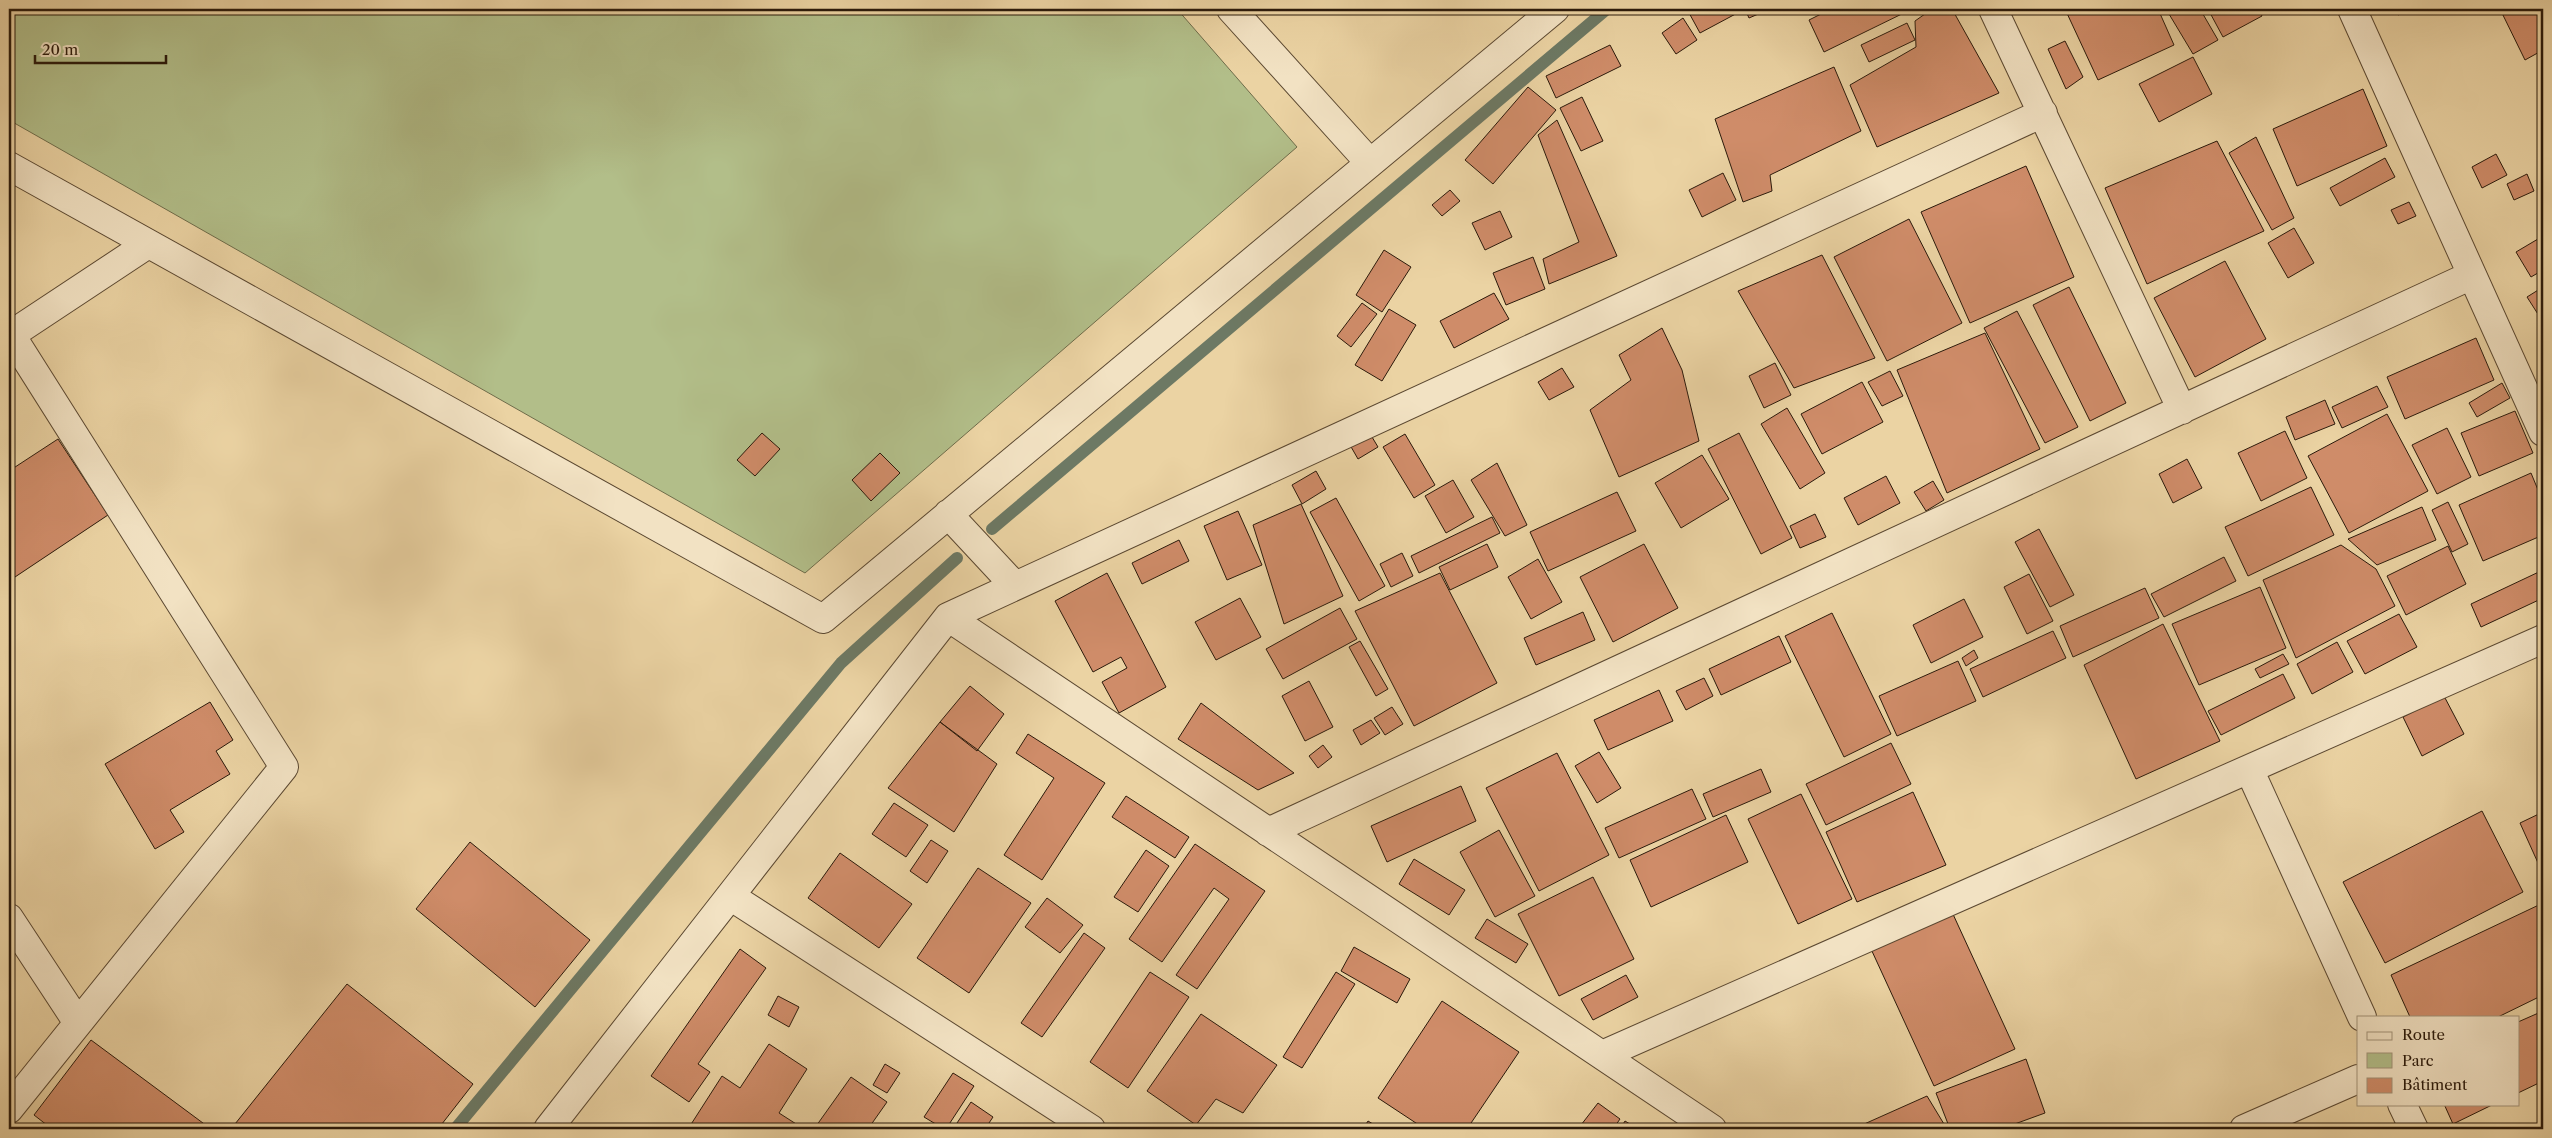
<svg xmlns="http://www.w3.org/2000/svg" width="2552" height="1138" font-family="'Libre Caslon Text',serif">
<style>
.green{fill:#b2be89;stroke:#6e6c4a}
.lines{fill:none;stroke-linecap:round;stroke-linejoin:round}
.stream{stroke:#6d7964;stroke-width:12}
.building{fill:#cf8c69;stroke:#2b1a0b}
.street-casing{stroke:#5b4831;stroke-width:30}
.street{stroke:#f2e2c3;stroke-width:28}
</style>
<rect width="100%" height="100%" fill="#ebd3a3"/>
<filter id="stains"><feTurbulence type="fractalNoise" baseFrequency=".004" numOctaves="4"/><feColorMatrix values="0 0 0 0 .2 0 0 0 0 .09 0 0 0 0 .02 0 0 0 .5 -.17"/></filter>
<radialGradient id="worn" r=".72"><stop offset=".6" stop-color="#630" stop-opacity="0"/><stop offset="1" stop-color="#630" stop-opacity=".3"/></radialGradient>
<path class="green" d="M9 9H1177L1297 147 805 573 9 120Z"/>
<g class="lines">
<path class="stream" d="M992 529 1607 9
M455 1129 841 663 957 558"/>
</g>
<path class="building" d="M1693 9H1742L1743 10 1700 33 1688 11Z
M1745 9H1770L1749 18Z
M1831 9H1912L1824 52 1809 20Z
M1932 9H1952L1999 93 1877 147 1850 85 1916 47 1915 21Z
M2065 9H2158L2174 45 2098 80Z
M2166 9H2200L2218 40 2193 54Z
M2212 9H2259L2262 16 2223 37 2209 11Z
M2394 9H2409L2398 15Z
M2500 9H2543V50L2525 60Z
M1683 18 1697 40 1676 54 1662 33Z
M1907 23 1915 40 1869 62 1861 45Z
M2065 41 2083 77 2066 89 2048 49Z
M1610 45 1621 66 1556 98 1546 76Z
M2193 57 2212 94 2159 122 2139 84Z
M1834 67 1861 131 1770 175 1772 191 1743 202 1715 119Z
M1528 87 1556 110 1493 184 1465 160Z
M2363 89 2387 146 2297 186 2273 129Z
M1582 97 1603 141 1581 151 1560 108Z
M1557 120 1617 256 1549 284 1543 259 1579 242 1538 135Z
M2256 137 2294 218 2272 230 2229 153Z
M2217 141 2264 231 2147 284 2105 188Z
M2496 154 2507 175 2482 188 2472 167Z
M2385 158 2395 177 2340 206 2330 188Z
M2026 166 2074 277 1970 323 1921 212Z
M1723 173 1736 200 1702 217 1689 190Z
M2527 174 2534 191 2514 200 2507 184Z
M1450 190 1460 201 1442 216 1432 205Z
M2409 202 2416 216 2398 224 2391 210Z
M1500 211 1512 237 1485 250 1472 223Z
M1909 219 1962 323 1887 361 1834 257Z
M2294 228 2314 263 2288 278 2268 243Z
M2543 236V270L2531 277 2516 252Z
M1384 250 1411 267 1382 312 1356 295Z
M1822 255 1875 358 1794 388 1738 291Z
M1533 257 1545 289 1506 305 1493 273Z
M2225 261 2266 339 2195 377 2154 298Z
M2069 287 2126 403 2090 421 2033 305Z
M2543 287V322L2527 297Z
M1494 293 1509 319 1454 348 1440 321Z
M1362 303 1377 314 1351 347 1337 336Z
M1389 309 1416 325 1382 381 1355 365Z
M2017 311 2078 427 2045 443 1984 328Z
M1662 328 1682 370 1699 441 1619 477 1590 410 1631 380 1619 355Z
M1985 333 2040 449 1947 493 1897 370Z
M2476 338 2494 380 2405 419 2387 377Z
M1775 363 1791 395 1764 408 1749 376Z
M1562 368 1574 387 1549 400 1538 382Z
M1890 371 1903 396 1882 406 1868 382Z
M1862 382 1883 422 1822 454 1801 414Z
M2502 383 2510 398 2477 417 2469 403Z
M2377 386 2388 407 2342 428 2332 407Z
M2325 400 2335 424 2295 440 2286 417Z
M1787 408 1825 473 1800 489 1761 424Z
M2515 411 2533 453 2479 476 2461 433Z
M2387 414 2428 491 2349 533 2308 456Z
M1366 427 1378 447 1358 459 1346 438Z
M2447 428 2471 477 2437 494 2412 445Z
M2285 431 2307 478 2261 501 2238 453Z
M762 433 780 449 755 476 737 460Z
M1739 433 1792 538 1761 554 1708 449Z
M1405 434 1435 485 1414 498 1383 447Z
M58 439 108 515 9 581V471Z
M880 453 900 473 871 501 852 480Z
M1702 455 1729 499 1681 528 1655 483Z
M2187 459 2202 488 2173 503 2159 474Z
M1497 463 1527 525 1505 536 1471 480Z
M1316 471 1326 489 1302 504 1292 485Z
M2531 473 2543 502V535L2483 561 2459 505Z
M1886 476 1900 503 1858 525 1844 498Z
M1453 480 1474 517 1446 533 1425 496Z
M1933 481 1944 500 1926 511 1914 492Z
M2311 487 2334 535 2248 576 2225 527Z
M1617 492 1636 531 1548 571 1530 532Z
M1336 498 1385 586 1359 601 1310 512Z
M2448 502 2468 544 2452 552 2432 510Z
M1301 504 1343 596 1284 624 1253 525Z
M2422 507 2436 540 2377 565 2348 539Z
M1238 511 1262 565 1227 580 1204 526Z
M1815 514 1826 537 1800 548 1790 526Z
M1492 517 1500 533 1419 573 1411 556Z
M2039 529 2074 595 2050 607 2015 542Z
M1179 540 1189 561 1142 584 1132 563Z
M1487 544 1498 567 1450 590 1439 567Z
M1644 544 1678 608 1613 642 1580 577Z
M2341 545 2376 569 2395 606 2296 658 2263 580Z
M2448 546 2466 584 2406 615 2387 576Z
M1402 553 1413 576 1391 587 1380 564Z
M2224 557 2236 581 2164 617 2151 594Z
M1538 559 1562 602 1531 619 1508 577Z
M2543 570V598L2481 627 2471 604Z
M1107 573 1166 687 1119 713 1102 682 1127 668 1121 657 1093 672 1055 601Z
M1440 573 1497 683 1414 726 1355 611Z
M2029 574 2053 621 2027 634 2004 587Z
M2260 587 2286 648 2199 685 2172 624Z
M2145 588 2159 618 2073 657 2060 626Z
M1240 598 1261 637 1216 660 1195 622Z
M1964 599 1983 637 1931 663 1913 625Z
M1340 608 1357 639 1283 679 1266 649Z
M1583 612 1595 640 1536 665 1524 638Z
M1832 613 1891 734 1844 757 1785 636Z
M2399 614 2417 647 2365 674 2347 641Z
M2163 624 2220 741 2136 779 2084 665Z
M2053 631 2066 658 1983 697 1970 669Z
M1779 636 1791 662 1721 695 1709 669Z
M1360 641 1388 689 1376 696 1349 647Z
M2337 642 2353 672 2312 694 2297 664Z
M1974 650 1978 658 1966 666 1962 658Z
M2283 654 2289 664 2260 678 2255 669Z
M1958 661 1976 701 1897 736 1879 696Z
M2283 674 2295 698 2221 735 2208 711Z
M1704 678 1713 696 1686 710 1676 691Z
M1309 681 1333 727 1305 741 1282 696Z
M970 686 1004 714 977 751 940 722Z
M1659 690 1673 721 1608 750 1594 720Z
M2444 696 2464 734 2422 756 2403 717Z
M210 702 233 740 216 751 230 774 170 810 184 832 155 849 105 764Z
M1201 703 1294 773 1258 790 1178 739Z
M1392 707 1403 724 1385 735 1374 718Z
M1371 720 1380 733 1361 745 1353 730Z
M940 722 997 764 954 832 888 788Z
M1028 734 1105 783 1042 880 1004 855 1054 778 1016 753Z
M1891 743 1911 784 1826 825 1806 784Z
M1323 745 1332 757 1318 768 1309 756Z
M1599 752 1621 788 1597 803 1575 766Z
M1557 753 1609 855 1539 891 1486 788Z
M1761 769 1771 792 1713 817 1703 794Z
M1461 786 1476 821 1387 862 1371 826Z
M1692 789 1706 819 1619 858 1605 828Z
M1913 792 1946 865 1857 902 1826 832Z
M1801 794 1852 899 1798 924 1748 819Z
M1126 796 1189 837 1175 858 1112 817Z
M894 803 928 825 906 857 872 834Z
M2482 811 2523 892 2385 963 2343 882Z
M2543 812V874L2520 823Z
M1726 815 1748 862 1651 907 1630 860Z
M1499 830 1535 896 1495 917 1460 852Z
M931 840 948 851 927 883 910 871Z
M470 842 590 940 535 1007 416 909Z
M1195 844 1265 891 1197 989 1176 975 1229 899 1214 888 1162 962 1129 939Z
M1146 850 1169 866 1138 912 1114 897Z
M840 853 912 904 879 948 808 898Z
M1414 859 1465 890 1449 915 1399 884Z
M978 868 1031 903 969 993 917 958Z
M1593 877 1634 959 1559 996 1518 914Z
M1047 898 1083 925 1060 953 1025 927Z
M2543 903V995L2498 1017H2410L2391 975Z
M1952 912 2015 1049 1934 1086 1871 949Z
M1487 919 1528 944 1516 963 1475 938Z
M1084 933 1105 948 1042 1037 1021 1023Z
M1354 947 1410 979 1397 1003 1341 971Z
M740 949 766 968 698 1064 710 1072 689 1102 651 1076Z
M1150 972 1189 997 1128 1088 1090 1062Z
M1336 972 1355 984 1302 1068 1283 1057Z
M1626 975 1638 997 1593 1020 1581 999Z
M347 984 473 1084 438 1129H231Z
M778 996 799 1007 789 1027 768 1015Z
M1442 1001 1519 1052 1467 1129H1425L1378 1098Z
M2543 1011V1081L2518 1093V1022Z
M1201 1014 1277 1065 1243 1113 1216 1099 1196 1125 1147 1091Z
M91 1040 211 1129H52L34 1115Z
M769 1044 807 1069 779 1113 804 1129H688L722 1076 740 1088Z
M2026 1059 2045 1113 2001 1129H1950L1936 1093Z
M885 1064 900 1073 887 1093 873 1085Z
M953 1073 974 1086 946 1129H944L924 1117Z
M851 1077 887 1102 868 1129H814Z
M1927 1096 1947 1129H1863L1862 1125Z
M971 1102 993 1117 985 1129H953Z
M1598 1103 1620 1119 1613 1129H1587L1581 1125Z
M2444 1104H2494L2453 1124Z
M1368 1121 1381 1129H1363Z
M1625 1121 1638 1129H1620Z
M2543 1121V1129H2534L2533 1126Z"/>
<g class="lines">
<g class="street-casing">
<path id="street" d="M1231 9 1370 163
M1993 9 2182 410
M2352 9 2543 432
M9 166 823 619 1555 9
M9 336 148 244
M948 514 1015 586
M948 617 1712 1129
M2249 769 2362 1017
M1268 832 2472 275
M730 896 1091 1129
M9 918 78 1023
M1602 1055 2543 639
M2402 1104 2414 1129
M9 1109 284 767 11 335
M548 1129 948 617 2043 113
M2244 1129 2358 1079"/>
</g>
<use href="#street" class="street"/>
</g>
<rect width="2552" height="1138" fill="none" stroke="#ebd3a3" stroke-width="30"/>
<rect x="10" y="10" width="2532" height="1118" fill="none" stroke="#2b1a0b" stroke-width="2.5"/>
<rect x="15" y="15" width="2522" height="1108" fill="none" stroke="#2b1a0b"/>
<rect x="2357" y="1016" width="162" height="90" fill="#f2e2c3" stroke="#a29279"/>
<rect x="2367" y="1032" width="25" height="8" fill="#f2e2c3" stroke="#a29279"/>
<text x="2402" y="1040" font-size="15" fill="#2b1a0b">Route</text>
<rect x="2367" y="1053" width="25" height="15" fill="#b2be89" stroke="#a29279"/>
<text x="2402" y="1066" font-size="15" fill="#2b1a0b">Parc</text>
<rect x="2367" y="1078" width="25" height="15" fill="#cf8c69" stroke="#a29279"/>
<text x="2402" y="1090" font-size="15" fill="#2b1a0b">Bâtiment</text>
<path d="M35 55v8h131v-8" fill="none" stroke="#2b1a0b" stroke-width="2.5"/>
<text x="42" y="55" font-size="15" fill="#2b1a0b" stroke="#f2e2c3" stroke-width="4" paint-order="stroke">20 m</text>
<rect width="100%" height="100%" filter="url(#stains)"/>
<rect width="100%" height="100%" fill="url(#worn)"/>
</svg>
